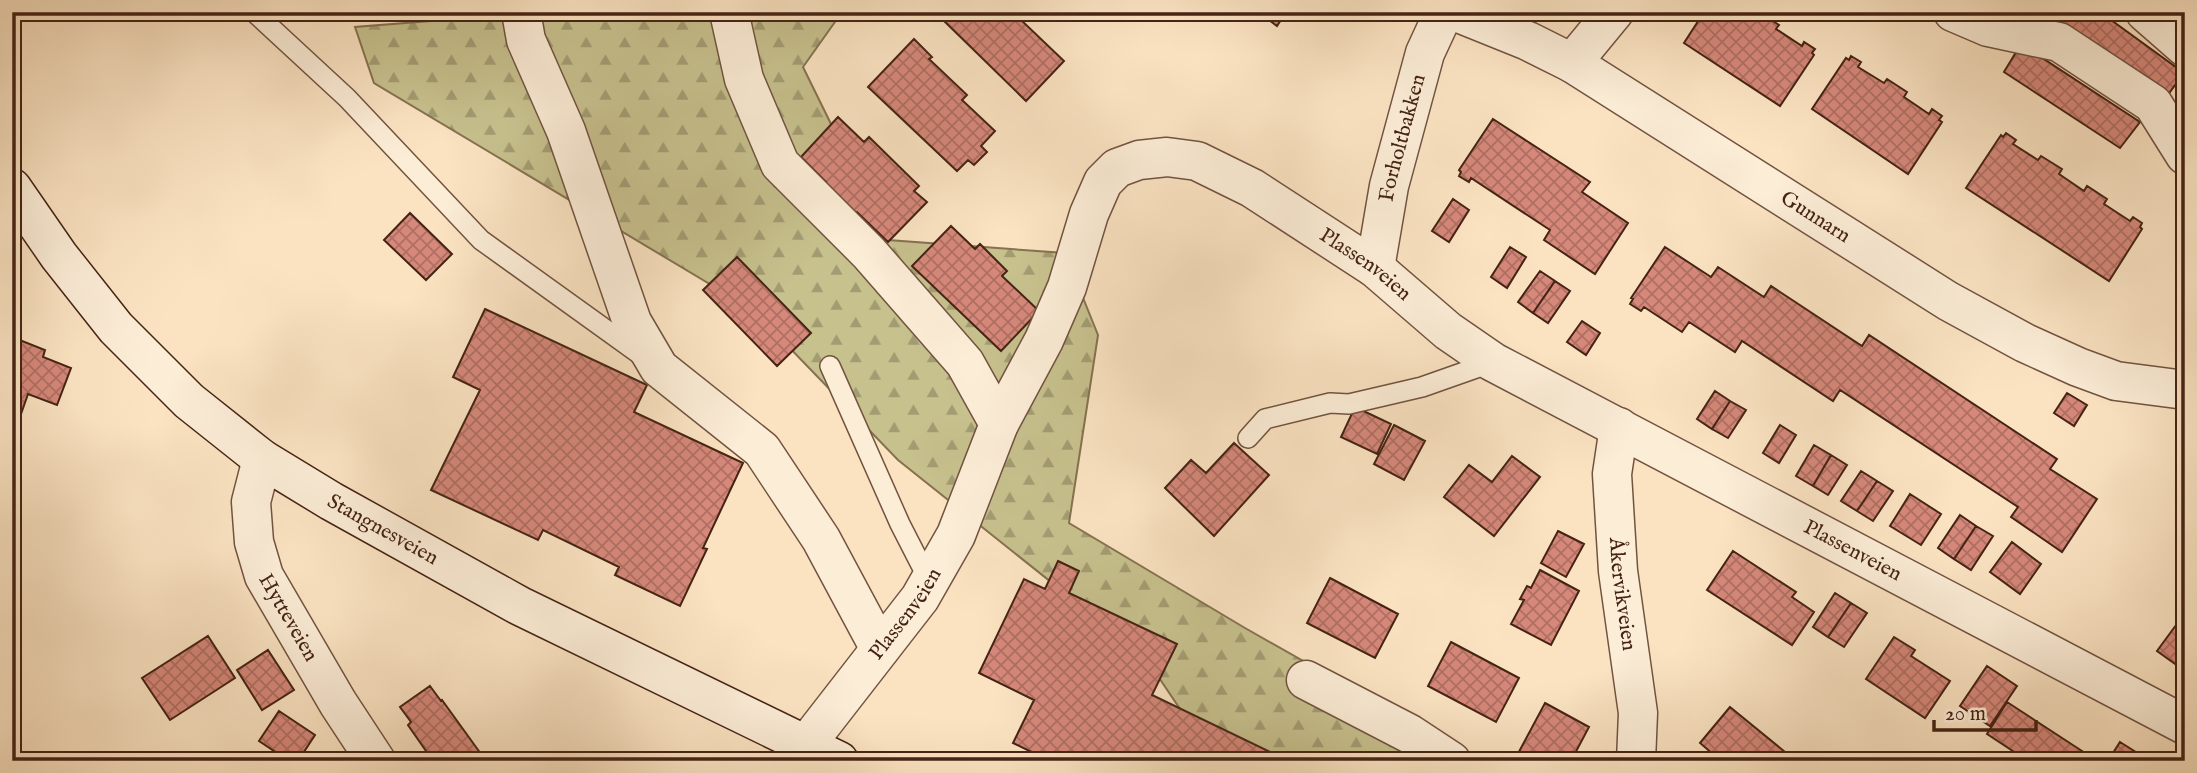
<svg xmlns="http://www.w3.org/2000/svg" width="2197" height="773" font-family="'IM FELL English',serif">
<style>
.forest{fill:url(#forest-firs);stroke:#867251;stroke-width:2}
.building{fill:url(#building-cross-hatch);stroke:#452314;stroke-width:2}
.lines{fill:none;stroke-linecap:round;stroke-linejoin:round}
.lane-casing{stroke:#725340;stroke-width:22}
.street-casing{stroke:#725340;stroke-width:41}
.secondary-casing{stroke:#452314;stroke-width:41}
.lane{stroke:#fcedd7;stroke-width:19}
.street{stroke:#fcedd7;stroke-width:38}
.secondary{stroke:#fcedd7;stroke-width:38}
.labels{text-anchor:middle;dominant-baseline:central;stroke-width:5;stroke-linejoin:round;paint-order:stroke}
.street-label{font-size:21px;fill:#452314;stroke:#fcedd7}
</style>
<defs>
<pattern id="forest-firs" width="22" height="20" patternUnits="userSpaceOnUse" patternTransform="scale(1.75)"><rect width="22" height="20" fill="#c7c18e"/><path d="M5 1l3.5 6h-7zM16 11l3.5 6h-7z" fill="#a39c73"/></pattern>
<pattern id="building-cross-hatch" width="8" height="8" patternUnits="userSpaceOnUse" patternTransform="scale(1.75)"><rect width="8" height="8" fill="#d6887a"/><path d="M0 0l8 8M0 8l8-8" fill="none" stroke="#af6f63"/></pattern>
</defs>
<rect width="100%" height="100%" fill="#fbe3c2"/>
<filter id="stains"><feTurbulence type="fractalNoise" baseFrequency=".00286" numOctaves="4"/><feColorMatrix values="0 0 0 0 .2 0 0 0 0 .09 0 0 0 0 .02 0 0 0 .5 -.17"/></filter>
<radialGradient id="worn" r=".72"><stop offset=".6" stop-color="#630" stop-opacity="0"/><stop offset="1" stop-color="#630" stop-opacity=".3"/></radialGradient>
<path class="forest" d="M450 12H842L803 67 888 240 1065 253 1098 335 1069 523 1245 628 1409 721 1438 761H1215L1145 657 898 460 753 310 374 83 355 27 431 21Z"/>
<path class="building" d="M940 12H1027L1021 20 1064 61 1026 101 938 15Z
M1258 12H1286L1277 26Z
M1704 12H1750L1756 16 1759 12 1779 25 1776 29 1802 46 1804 42 1815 49 1812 53 1814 55 1780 106 1684 43Z
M2045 12H2100L2184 73 2164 100Z
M914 39 932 57 929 59 967 95 962 100 995 131 981 146 987 152 974 165 968 160 957 171 868 87Z
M2021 44 2140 122 2120 148 2004 72Z
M1851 56 1861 62 1858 67 1884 83 1887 79 1907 92 1904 97 1929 114 1932 109 1942 116 1939 120 1942 122 1908 174 1812 109 1846 58 1849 60Z
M838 117 864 142 869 137 919 186 914 191 927 202 888 242 857 212 852 216 821 187 826 182 801 157Z
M1493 119 1590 182 1582 192 1628 223 1595 274 1544 240 1550 230 1471 178 1469 182 1459 176 1461 172 1459 170Z
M2006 133 2016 140 2013 144 2038 160 2041 156 2062 169 2059 174 2084 191 2087 186 2107 199 2104 204 2130 221 2133 217 2142 223 2140 227 2142 229 2109 281 1966 188 2001 135 2003 137Z
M1453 199 1469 210 1449 242 1432 231Z
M410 213 452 254 426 280 384 240Z
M951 226 975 249 980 244 1007 271 1002 276 1039 311 1001 351 912 266Z
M1510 247 1526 257 1507 288 1491 277Z
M1665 247 1711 277 1718 267 1764 297 1771 286 1862 346 1869 335 2057 459 2050 469 2097 499 2062 552 2011 517 2018 507 1840 390 1833 401 1742 341 1735 352 1689 322 1682 332 1644 307 1641 311 1630 304 1633 299 1631 298Z
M737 257 811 333 777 366 703 290Z
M1540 271 1555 281 1533 313 1518 302Z
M1555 281 1570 291 1548 323 1533 313Z
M485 309 647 385 634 412 743 463 703 548 707 549 680 606 615 575 619 567 543 530 538 540 431 490 480 390 453 377Z
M1582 321 1600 333 1586 355 1567 342Z
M12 337 45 350 43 357 71 368 57 405 28 394 21 414 12 411Z
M1715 391 1730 401 1712 429 1697 419Z
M2067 393 2087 405 2074 426 2054 413Z
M1730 401 1746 410 1728 438 1712 429Z
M1355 407 1391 424 1377 454 1341 437Z
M1394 425 1425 441 1404 480 1374 464Z
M1780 425 1796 435 1779 463 1763 453Z
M1234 443 1269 475 1214 536 1165 488 1191 460 1206 473Z
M1814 445 1831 455 1813 486 1796 476Z
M1831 455 1847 465 1828 495 1813 486Z
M1512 456 1540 477 1494 536 1444 497 1469 465 1492 482Z
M1861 471 1877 481 1857 511 1841 501Z
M1877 481 1893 491 1873 521 1857 511Z
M1910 494 1941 514 1921 545 1890 526Z
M1960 515 1976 526 1954 559 1938 548Z
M1976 526 1993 536 1971 570 1954 559Z
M1558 531 1584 544 1566 577 1541 563Z
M2012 542 2041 564 2020 594 1990 572Z
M1733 551 1796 592 1792 597 1814 612 1792 645 1707 590Z
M1058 561 1079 571 1069 593 1177 644 1152 695 1289 761H1050L1013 743 1034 700 979 673 1024 579 1045 589Z
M1540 570 1579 591 1551 645 1511 624 1524 600 1520 599 1527 586 1531 588Z
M1330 578 1398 614 1375 658 1307 623Z
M1835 593 1851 603 1828 637 1813 627Z
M1851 603 1867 613 1844 647 1828 637Z
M2179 621 2185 625V671L2157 651Z
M208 636 235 678 170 720 142 678Z
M1894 637 1915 650 1911 656 1950 681 1925 718 1866 679Z
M1451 642 1519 678 1496 722 1428 686Z
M268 650 294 690 262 710 237 670Z
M1987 666 2017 686 1990 726 1960 706Z
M430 686 441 701 442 700 486 761H433L408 725 411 722 400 707Z
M2007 702 2082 751 2076 761H2028L1987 734Z
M1545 703 1589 727 1571 761H1514Z
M1730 707 1796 761H1721L1700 743Z
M279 711 315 735 298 761H289L259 741Z
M2120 742 2150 761H2108Z
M557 754 563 761H548Z"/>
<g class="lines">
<g class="lane-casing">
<path id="lane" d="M254 12 347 98 481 240 641 355
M830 366 900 524 921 565 931 579
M1248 438 1265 419 1330 403 1349 404 1422 387 1493 362"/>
</g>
<g class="street-casing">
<g id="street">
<path d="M521 12 526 40 566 131 632 322 659 368 762 450 821 539 880 649"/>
<path d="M729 12 744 79 780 164 869 253 965 363 999 424"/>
<path id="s1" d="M1456 12 1528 41 1572 63 1948 301 2025 343 2078 367 2116 381 2185 390"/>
<path d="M1953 12 1988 27 2059 42 2153 104 2185 155"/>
<path d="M2145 12 2185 47"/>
<path d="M1572 63 1614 12"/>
<path id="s2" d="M1375 268 1389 186 1425 53 1444 12"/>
<path id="s3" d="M1619 427 1612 474 1618 571 1638 713 1636 761"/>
<path id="s4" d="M262 459 251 502 254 542 264 576 338 703 376 761"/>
<path d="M1306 680 1410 734 1451 761"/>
<path id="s5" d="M805 746 920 598 956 535 999 424 1044 340 1067 287 1089 214 1103 182 1117 168 1139 160 1167 157 1197 161 1252 188 1375 268 1448 331 1493 362 2185 725"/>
</g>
</g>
<g class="secondary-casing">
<g id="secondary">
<path id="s6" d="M12 188 59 256 116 328 189 401 262 459 331 501 520 606 839 761"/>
</g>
</g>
<use href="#lane" class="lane"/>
<use href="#street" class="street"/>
<use href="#secondary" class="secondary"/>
</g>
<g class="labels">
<g class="street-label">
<text stroke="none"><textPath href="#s2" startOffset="133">Forholtbakken</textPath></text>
<text stroke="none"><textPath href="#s1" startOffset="415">Gunnarn</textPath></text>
<text stroke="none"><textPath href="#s5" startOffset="943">Plassenveien</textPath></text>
<text stroke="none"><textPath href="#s6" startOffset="511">Stangnesveien</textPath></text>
<text stroke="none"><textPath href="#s5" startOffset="1510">Plassenveien</textPath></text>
<text stroke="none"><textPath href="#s3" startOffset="168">Åkervikveien</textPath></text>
<text stroke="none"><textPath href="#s5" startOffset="166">Plassenveien</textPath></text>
<text stroke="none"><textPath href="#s4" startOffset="168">Hytteveien</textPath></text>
</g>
</g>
<rect width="2197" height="773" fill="none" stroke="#fbe3c2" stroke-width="42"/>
<rect x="14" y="14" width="2169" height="745" fill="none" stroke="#452314" stroke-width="3.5"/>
<rect x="21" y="21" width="2155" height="731" fill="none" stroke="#452314" stroke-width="2"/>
<path d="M1934 720v10h102v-10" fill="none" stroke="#452314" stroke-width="3.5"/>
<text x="1945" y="720" font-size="21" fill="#452314" stroke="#fcedd7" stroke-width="5" paint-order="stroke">20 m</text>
<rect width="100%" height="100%" filter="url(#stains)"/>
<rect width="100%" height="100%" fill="url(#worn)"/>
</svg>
